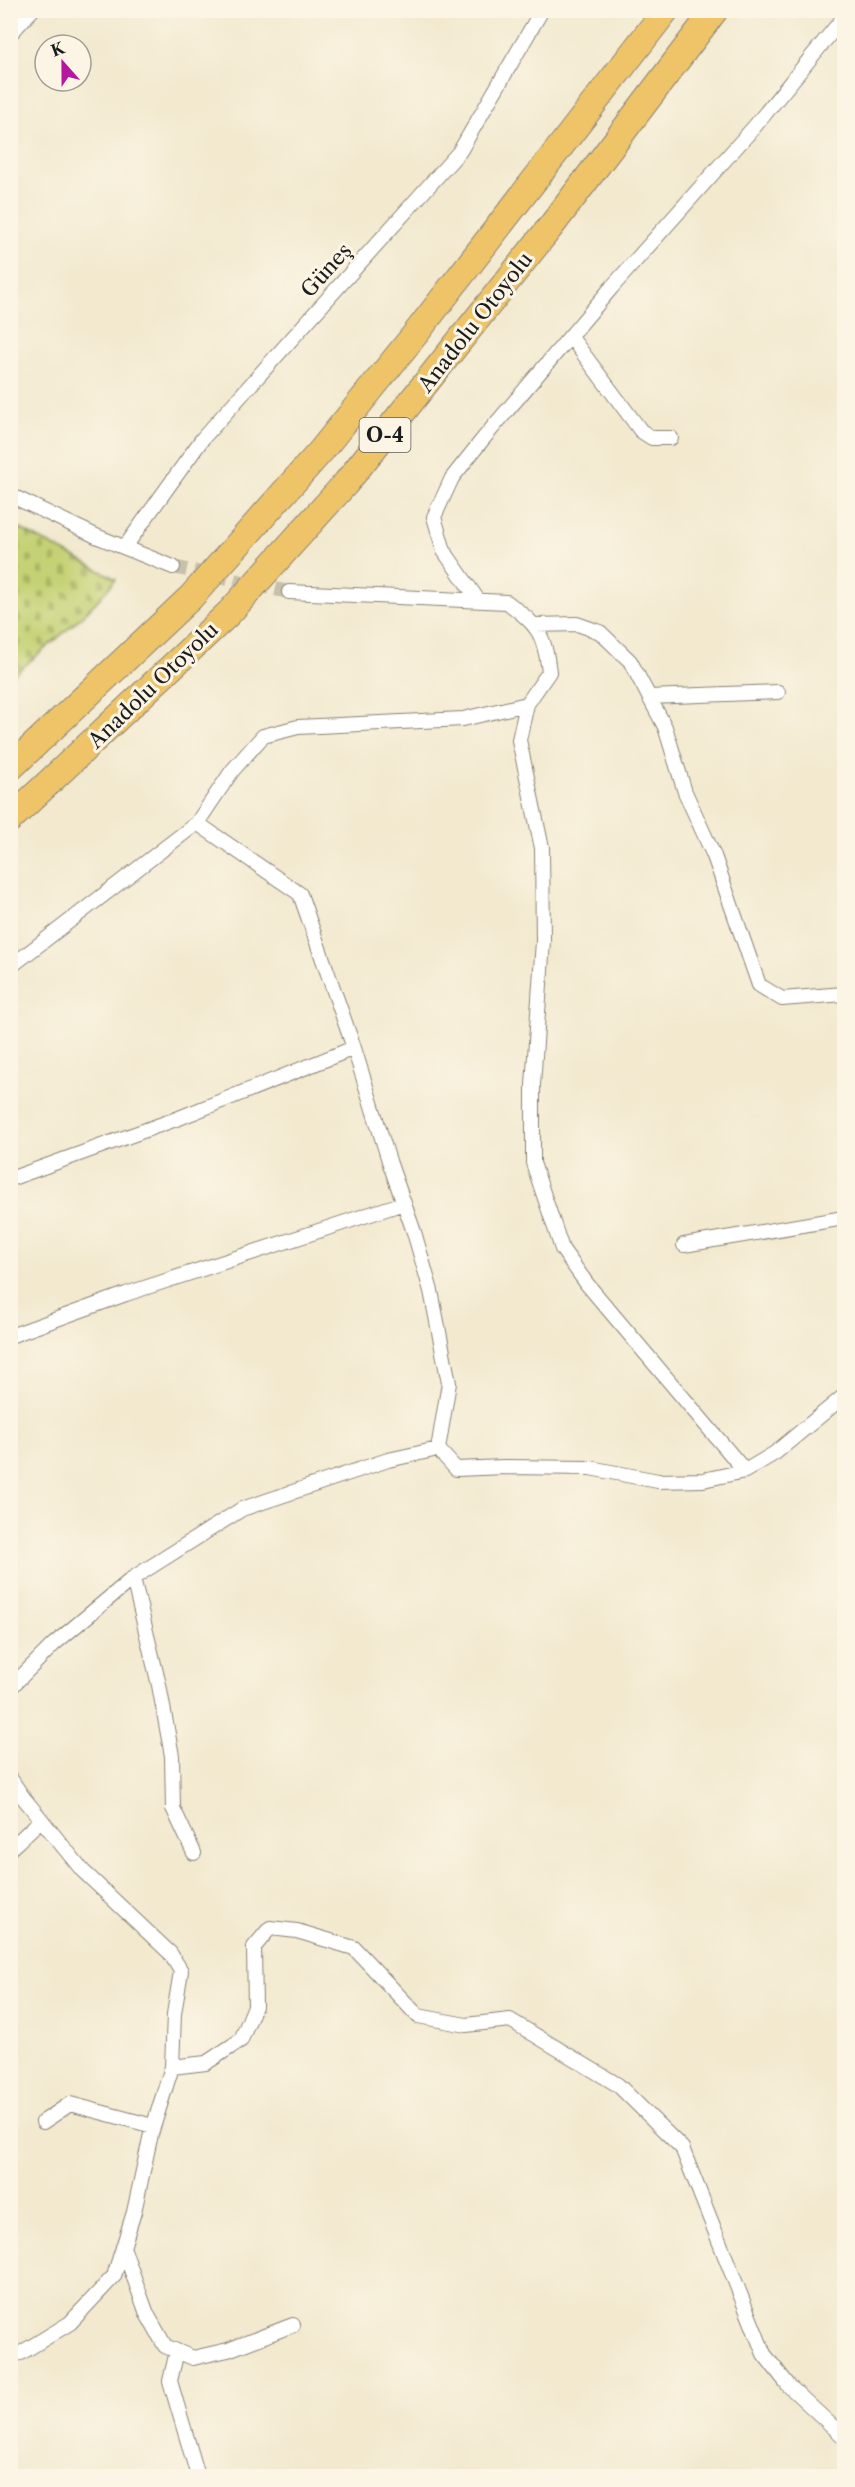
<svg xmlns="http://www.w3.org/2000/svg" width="855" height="2487" font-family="'Libre Caslon Text',serif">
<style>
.cemetery{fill:url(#cemetery-stones);stroke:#707748;stroke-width:1.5}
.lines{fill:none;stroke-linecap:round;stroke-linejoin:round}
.street-tunnel{stroke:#c7c0ab;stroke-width:14;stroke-dasharray:14 7;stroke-linecap:butt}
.street-casing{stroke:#878276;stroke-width:16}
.highway-casing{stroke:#878276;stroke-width:28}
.street{stroke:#fff;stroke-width:14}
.highway{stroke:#efc469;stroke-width:26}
.labels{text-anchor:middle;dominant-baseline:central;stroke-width:6;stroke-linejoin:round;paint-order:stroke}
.shield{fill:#fcf5e5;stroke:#5f5d58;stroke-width:1.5}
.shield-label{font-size:20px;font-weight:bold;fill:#1c1c1c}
.street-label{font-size:21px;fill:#1c1c1c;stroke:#fcf5e5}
</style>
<defs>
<pattern id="cemetery-stones" width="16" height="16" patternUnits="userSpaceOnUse" patternTransform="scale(1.5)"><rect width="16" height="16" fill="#c4d274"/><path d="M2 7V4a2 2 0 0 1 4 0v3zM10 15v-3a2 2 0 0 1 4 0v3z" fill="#a8b464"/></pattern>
</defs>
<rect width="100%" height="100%" fill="#fcf5e5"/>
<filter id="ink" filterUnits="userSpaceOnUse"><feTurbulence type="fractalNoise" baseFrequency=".0167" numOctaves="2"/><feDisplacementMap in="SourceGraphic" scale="12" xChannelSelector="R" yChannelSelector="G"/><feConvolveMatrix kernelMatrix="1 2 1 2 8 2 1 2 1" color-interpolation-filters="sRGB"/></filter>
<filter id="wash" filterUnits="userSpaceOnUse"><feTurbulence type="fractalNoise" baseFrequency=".008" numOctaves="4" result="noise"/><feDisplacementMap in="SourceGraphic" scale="24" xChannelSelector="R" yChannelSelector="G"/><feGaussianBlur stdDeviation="1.35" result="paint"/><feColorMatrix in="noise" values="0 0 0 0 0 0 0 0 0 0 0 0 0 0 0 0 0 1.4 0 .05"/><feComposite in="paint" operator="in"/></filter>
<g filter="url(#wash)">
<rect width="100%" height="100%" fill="#f2e9cf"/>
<path class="cemetery" d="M11 524 116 579C87 616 47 647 11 677Z"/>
</g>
<g filter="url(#ink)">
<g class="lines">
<path class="street-tunnel" d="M173 567 289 592"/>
<g class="street-casing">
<path id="street" d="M10 34 32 10
M570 336 641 431 652 438H671
M10 495 96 536 173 567
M125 547 203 438 460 151 542 10
M478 600 444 551 434 517 452 478 483 439 612 287 755 126 844 17
M535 625 577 624 600 632 630 661 665 727 685 792 714 856 759 985 782 999 844 994
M649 697 778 692
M527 704 519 740 542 848 543 941 533 1085V1163L562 1249 587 1284 745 1471
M197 823 300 894 354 1048 390 1164 414 1232 431 1291 449 1383 438 1449 456 1469 504 1467 590 1468 658 1481 703 1480 745 1471 775 1453 844 1396
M10 967 197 823 232 771 263 736 298 727 463 719 527 704 549 672C544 632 538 626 507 602L289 592
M10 1179 179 1118 354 1048
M684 1245 844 1218
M10 1336 126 1294 404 1203
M133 1578 159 1685 172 1756 173 1808 194 1853
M10 1688 54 1644 133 1578 242 1509 388 1460 438 1449
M10 1778 22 1796 83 1871 170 1953 181 1971 174 2014 172 2067 151 2134 134 2212 114 2276 70 2323 21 2353 10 2355
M10 1849 41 1820
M172 2067 206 2063 241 2040 255 2006 254 1947 270 1928 297 1931 354 1948 418 2016 466 2025 510 2020 618 2085 682 2148 764 2354 789 2386 844 2437
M43 2122 70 2104 153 2126
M123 2247 147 2314 165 2346 193 2358 228 2350 293 2325
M177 2351 170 2381 198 2476"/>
</g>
<g class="highway-casing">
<path id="highway" d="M10 768 191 597 321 451 417 332 666 10
M10 819 229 613 346 483 552 225 715 10"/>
</g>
<use href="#street" class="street"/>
<use href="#highway" class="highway"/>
</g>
</g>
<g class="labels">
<rect class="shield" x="359.5" y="418" width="51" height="34" rx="4.5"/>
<g class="shield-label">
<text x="385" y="435">O-4</text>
</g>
<g class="street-label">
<text transform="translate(326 270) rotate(-48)">Güneş</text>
<text transform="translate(475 322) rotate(-52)">Anadolu Otoyolu</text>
<text transform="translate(153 685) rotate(-44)">Anadolu Otoyolu</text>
</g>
</g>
<rect width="855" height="2487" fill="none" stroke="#fcf5e5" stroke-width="36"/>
<g transform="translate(63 63) rotate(339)"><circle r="28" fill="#fcf5e5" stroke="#a29e95" stroke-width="1.5"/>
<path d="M0-4.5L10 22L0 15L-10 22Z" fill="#b5179e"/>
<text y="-9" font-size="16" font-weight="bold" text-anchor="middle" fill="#1c1c1c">K</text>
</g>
</svg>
